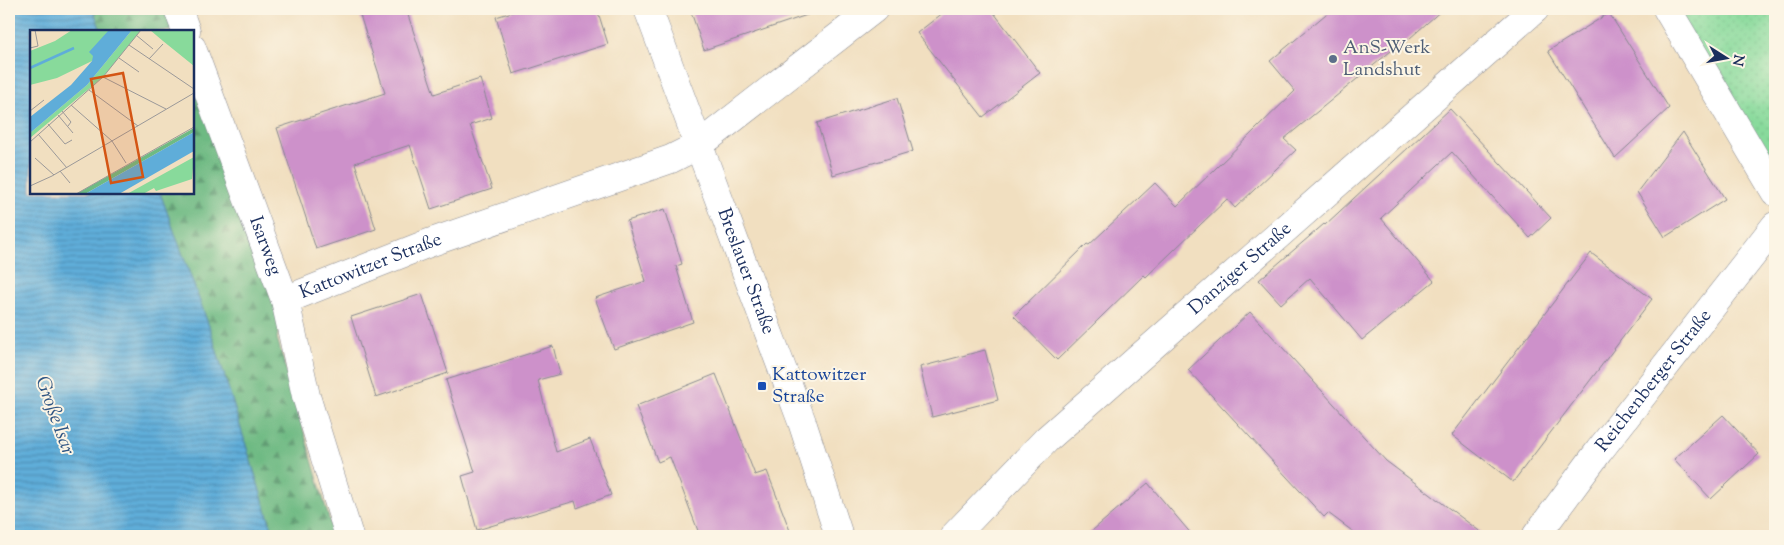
<svg xmlns="http://www.w3.org/2000/svg" width="1784" height="545" font-family="'Sorts Mill Goudy',serif">
<style>
.green{fill:url(#green-dots);stroke:#52847c}
.forest{fill:url(#forest-firs);stroke:#447470}
.water{fill:url(#water-rules);stroke:#3d6e9c}
.building{fill:#cd91ca}
.lines{fill:none;stroke-linecap:round;stroke-linejoin:round}
.street-casing{stroke:#86878f;stroke-width:29}
.street{stroke:#fff;stroke-width:28}
.service-dot{fill:#5c6f8a;stroke:#fcf5e5;stroke-width:2}
.transit-dot{fill:#1a4fb4;stroke:#fcf5e5;stroke-width:2}
.labels{text-anchor:middle;dominant-baseline:central;stroke-width:4;stroke-linejoin:round;paint-order:stroke}
.service-label{font-size:19px;fill:#4e5e75;stroke:#fcf5e5;text-anchor:start}
.street-label{font-size:19px;fill:#1b2f5e;stroke:#fcf5e5}
.transit-label{font-size:19px;fill:#164399;stroke:#fcf5e5;text-anchor:start}
.water-label{font-size:20px;font-style:italic;fill:#2f5583;stroke:#fcf5e5}
.inset-river{fill:none;stroke:#5fadd9;stroke-width:2.5}
.inset-road{fill:none;stroke:#9b9999;stroke-width:1}
.view{fill:#d45514;fill-opacity:0.15;stroke:#d45514;stroke-width:2.5}
.inset-edge{fill:none;stroke:#1b2f5e;stroke-width:2.5}
</style>
<defs>
<pattern id="green-dots" width="8" height="8" patternUnits="userSpaceOnUse" patternTransform="scale(1.25)"><rect width="8" height="8" fill="#88da9b"/><path d="M2 2h.1M6 6h.1" fill="none" stroke="#75bb88" stroke-width="1.8" stroke-linecap="round"/></pattern>
<pattern id="forest-firs" width="22" height="20" patternUnits="userSpaceOnUse" patternTransform="scale(1.25)"><rect width="22" height="20" fill="#6eba83"/><path d="M5 1l3.5 6h-7zM16 11l3.5 6h-7z" fill="#5a986e"/></pattern>
<pattern id="water-rules" width="6" height="5" patternUnits="userSpaceOnUse" patternTransform="scale(1.25)"><rect width="6" height="5" fill="#5fadd9"/><path d="M0 2.5h6" fill="none" stroke="#4e8db3"/></pattern>
</defs>
<rect width="100%" height="100%" fill="#fcf5e5"/>
<filter id="ink" filterUnits="userSpaceOnUse"><feTurbulence type="fractalNoise" baseFrequency=".02" numOctaves="2"/><feDisplacementMap in="SourceGraphic" scale="10" xChannelSelector="R" yChannelSelector="G"/><feConvolveMatrix kernelMatrix="1 2 1 2 8 2 1 2 1" color-interpolation-filters="sRGB"/></filter>
<filter id="wash" filterUnits="userSpaceOnUse"><feTurbulence type="fractalNoise" baseFrequency=".0096" numOctaves="4" result="noise"/><feDisplacementMap in="SourceGraphic" scale="20" xChannelSelector="R" yChannelSelector="G"/><feGaussianBlur stdDeviation="1.12" result="paint"/><feColorMatrix in="noise" values="0 0 0 0 0 0 0 0 0 0 0 0 0 0 0 0 0 1.4 0 .05"/><feComposite in="paint" operator="in"/></filter>
<g filter="url(#wash)">
<rect width="100%" height="100%" fill="#f1dfc0"/>
<path class="green" d="M1667 9H1775V192Z"/>
<path class="forest" d="M93 9H178L186 31H101Z
M193 48 285 300 277 338 334 536H274L210 329 160 193 192 192Z"/>
<path class="water" d="M9 9H93L101 31H31V192L160 193 210 329 274 536H9Z"/>
<g id="blocks">
<path class="building" d="M358 9H406L434 94 480 79 492 118 470 125 492 189 431 209 410 145 355 163 376 229 316 249 277 128 385 93Z
M522 9H597L608 44 513 74 496 17Z
M690 9H810V14L704 50Z
M948 9H991L1040 73 983 117 917 33Z
M1332 9H1443L1393 53 1391 51 1284 139 1296 150 1235 208 1227 199 1146 277 1144 275 1057 360 1014 316 1087 244 1089 245 1155 183 1177 206 1295 91 1270 61Z
M1609 13 1669 108 1615 158 1548 51Z
M897 98 913 151 833 175 817 123Z
M1450 109 1551 218 1530 238 1452 152 1381 218 1434 281 1362 340 1310 278 1281 304 1259 280 1324 224 1325 225Z
M1683 132 1725 199 1665 237 1637 192Z
M665 209 682 264 676 266 693 322 614 349 595 298 646 281 627 221Z
M1591 253 1652 299 1513 482 1452 435Z
M422 294 448 373 376 397 351 317Z
M1250 312 1386 461 1486 536H1359L1328 513 1324 517 1188 370Z
M553 346 560 374 538 380 556 452 590 439 611 495 577 508 575 501 477 530 462 476 475 472 446 380Z
M985 350 998 400 932 417 920 367Z
M716 374 755 475 767 471 792 536H700L670 457 658 462 636 406Z
M1723 415 1759 454 1711 499 1674 459Z
M1148 483 1193 536H1086Z"/>
</g>
</g>
<g filter="url(#ink)">
<use href="#blocks" fill-opacity="0" stroke="#86878f" stroke-width="1"/>
<g class="lines">
<g class="street-casing">
<g id="street">
<path d="M178 9 186 31"/>
<path id="s1" d="M648 9 802 422 839 536"/>
<path d="M1667 9 1775 192"/>
<path id="s2" d="M192 48 285 300 306 396 349 536"/>
<path id="s3" d="M285 300 429 243 671 159 699 145 874 9"/>
<path id="s4" d="M954 536 1047 439 1535 9"/>
<path id="s5" d="M1536 536 1599 451 1775 226"/>
</g>
</g>
<use href="#street" class="street"/>
</g>
</g>
<circle class="service-dot" cx="1333" cy="59" r="5"/>
<rect class="transit-dot" x="757" y="381" width="10" height="10" rx="2.5"/>
<g class="labels">
<g class="service-label">
<text x="1343" y="48">AnS-Werk<tspan x="1343" dy="22">Landshut</tspan></text>
</g>
<g class="street-label">
<text stroke="none"><textPath href="#s2" startOffset="211">Isarweg</textPath></text>
<text stroke="none"><textPath href="#s3" startOffset="92">Kattowitzer Straße</textPath></text>
<text stroke="none"><textPath href="#s4" startOffset="392">Danziger Straße</textPath></text>
<text stroke="none"><textPath href="#s1" startOffset="280">Breslauer Straße</textPath></text>
<text stroke="none"><textPath href="#s5" startOffset="195">Reichenberger Straße</textPath></text>
</g>
<g class="transit-label">
<text x="772" y="375">Kattowitzer<tspan x="772" dy="22">Straße</tspan></text>
</g>
<g class="water-label">
<text transform="translate(54 416) rotate(70)">Große Isar</text>
</g>
</g>
<g transform="translate(30 30)">
<rect width="164" height="164" fill="#f1dfc0"/>
<path d="M42 0H87L62 31 27 48 0 55V21L25 11ZM102 0H111L73 47 0 108V103L57 55ZM120 0H164V36L133 11ZM164 127 162 149 126 161 124 158 113 164H97Z" fill="#88da9b"/>
<path d="M164 98V102L55 164H46Z" fill="#6eba83"/>
<path d="M79 0H102L57 55 0 103V87L41 55 62 31 63 26 59 22ZM164 102V121L89 164H55Z" fill="#5fadd9"/>
<path class="inset-river" d="M0 38 44 18"/>
<path class="inset-road" d="M106 5 123 19M99 15 164 59M0 18 8 16 5 0M89 28 109 42M119 29 133 14M73 47 136 79M59 60 108 96M41 75 82 111 96 133M0 81 14 70M32 81 41 92 38 96M28 85 43 103M18 94 35 114 42 110M8 104 37 138M0 112 73 47 111 0M5 128 24 145M30 141 40 153M0 156 22 146 164 63M46 164 164 97"/>
<path class="view" d="M93 43 113 147 81 153 61 49Z"/>
<rect width="164" height="164" class="inset-edge"/>
</g>
<rect width="1784" height="545" fill="none" stroke="#fcf5e5" stroke-width="30"/>
<g transform="translate(1726 58) rotate(101)" stroke="#fcf5e5" stroke-width="4" paint-order="stroke">
<path d="M0-4L9 19L0 12L-9 19Z" fill="#1b2f5e"/>
<text y="-8" font-size="14" font-weight="bold" text-anchor="middle" fill="#1b2f5e">N</text>
</g>
</svg>
